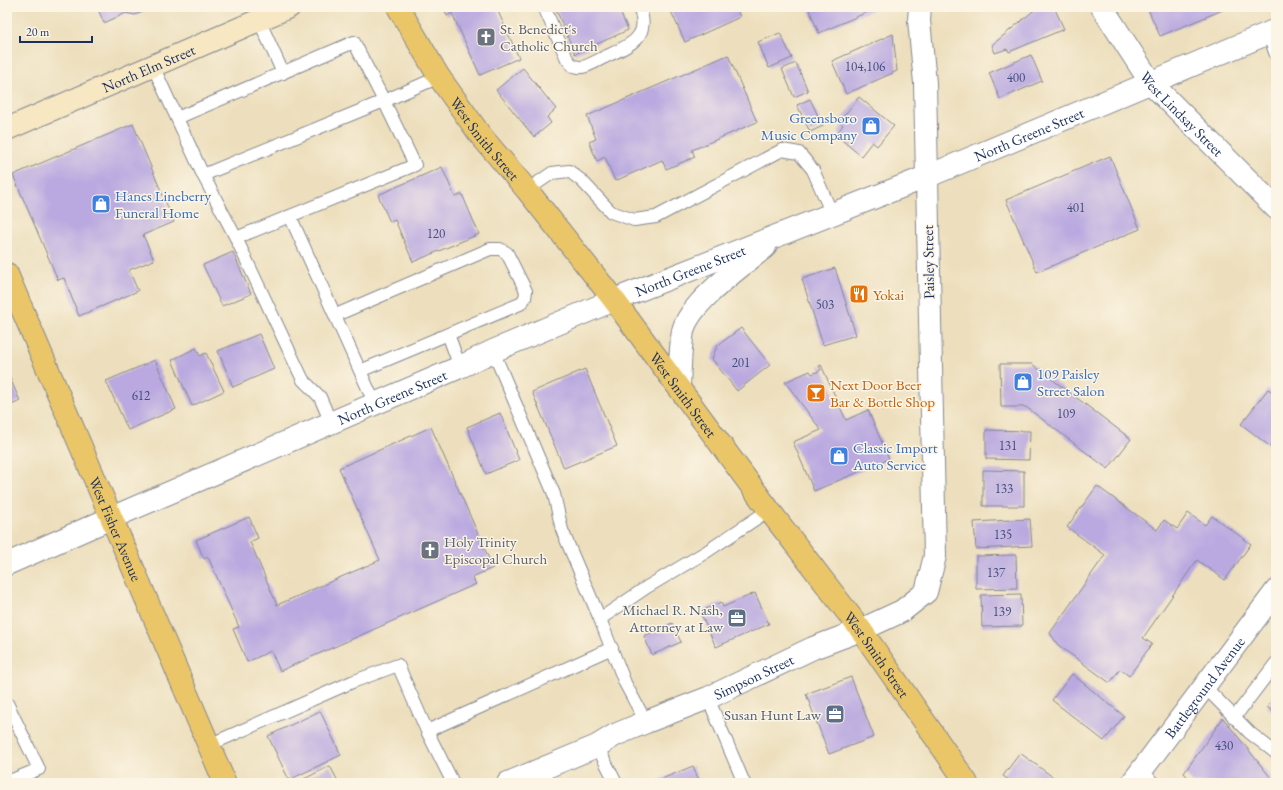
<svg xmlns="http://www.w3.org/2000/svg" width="1283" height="790" font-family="'EB Garamond',serif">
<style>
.building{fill:#b9a9e0}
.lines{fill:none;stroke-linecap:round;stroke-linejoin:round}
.service-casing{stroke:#84878e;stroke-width:14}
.minor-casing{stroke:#84878e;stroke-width:24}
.tertiary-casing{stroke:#84878e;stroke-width:24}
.secondary-casing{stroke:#84878e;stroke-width:24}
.primary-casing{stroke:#84878e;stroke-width:24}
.service{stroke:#fff;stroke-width:12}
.minor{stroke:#fff;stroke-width:22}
.tertiary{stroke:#fff;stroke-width:22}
.secondary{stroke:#f7e8c3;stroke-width:22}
.primary{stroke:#ebc669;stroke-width:22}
.labels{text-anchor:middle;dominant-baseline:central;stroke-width:3;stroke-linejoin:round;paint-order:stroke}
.number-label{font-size:13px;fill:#424e7e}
.worship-label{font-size:15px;fill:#5b616d;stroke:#fcf5e5;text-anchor:start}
.street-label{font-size:15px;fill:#1b2f5e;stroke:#fcf5e5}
.shop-label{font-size:15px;fill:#366cbe;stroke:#fcf5e5;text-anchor:start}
.food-label{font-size:15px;fill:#c56008;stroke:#fcf5e5;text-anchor:start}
.service-label{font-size:15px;fill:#4e5e75;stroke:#fcf5e5;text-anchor:end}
</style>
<rect width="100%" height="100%" fill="#fcf5e5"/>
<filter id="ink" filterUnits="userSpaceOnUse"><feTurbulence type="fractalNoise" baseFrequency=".025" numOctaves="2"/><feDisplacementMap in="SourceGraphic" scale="8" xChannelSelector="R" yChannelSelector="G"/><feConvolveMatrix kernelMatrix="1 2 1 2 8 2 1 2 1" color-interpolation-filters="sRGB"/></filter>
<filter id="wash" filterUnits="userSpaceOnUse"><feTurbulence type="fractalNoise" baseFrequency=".012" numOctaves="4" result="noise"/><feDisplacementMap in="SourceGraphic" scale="16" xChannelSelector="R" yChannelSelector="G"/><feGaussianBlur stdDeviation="0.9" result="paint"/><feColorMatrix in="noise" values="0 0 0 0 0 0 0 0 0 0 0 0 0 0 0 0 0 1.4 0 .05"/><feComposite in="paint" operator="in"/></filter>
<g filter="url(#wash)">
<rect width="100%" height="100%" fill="#eddfbd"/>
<g id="blocks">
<path class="building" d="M97 7H154L135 15 126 13 104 23Z
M443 7H496L519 58 480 75 452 13 447 16Z
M555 7H618L628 30 575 54Z
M669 7H736L740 17 685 42Z
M808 7H879L819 33Z
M1038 7H1054L1064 29 1009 52 1007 49 995 53 992 45Z
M1147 7H1230L1160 36Z
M780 33 792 58 769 68 758 42Z
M893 34 897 71 846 94 832 61Z
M728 55 757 122 692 150 695 157 666 169 662 160 615 181 605 157 597 161 589 142 596 139 587 116Z
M1031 55 1042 81 1000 99 989 73Z
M796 63 808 91 794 97 782 69Z
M523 68 556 109 547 117 551 123 534 137 496 90Z
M859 97 894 126 877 146 872 142 861 156 843 141 838 132 843 125 839 122Z
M810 99 823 126 810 132 797 105Z
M133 124 174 222 143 235 154 260 129 270 138 291 79 316 64 278 58 280 13 175Z
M1110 156 1140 229 1037 272 1006 200Z
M442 167 455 197 462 194 479 234 413 262 395 220 390 222 378 195Z
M233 252 251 294 222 306 203 265Z
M835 268 856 335 823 345 802 279Z
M741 328 770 365 737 391 712 359 717 346Z
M259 334 274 369 233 387 218 351Z
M196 348 200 356 206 353 224 391 192 406 172 360Z
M155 360 176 409 128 430 106 381Z
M1000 364H1032L1131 439 1108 469 1026 407H1001Z
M821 365 846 420 868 410 889 459 814 491 793 442 821 430 785 382 810 371 812 374 821 370 819 366Z
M585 369 617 446 564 468 532 392Z
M7 371 20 401 7 407Z
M1268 389 1276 394V451L1241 424Z
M500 413 519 460 486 474 467 427Z
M431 427 493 568 472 577 476 584 280 671 271 651 247 662 233 629 239 627 208 557 204 559 196 540 249 517 258 538 250 542 277 605 380 560 339 468Z
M986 430 1030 431 1029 460 986 459Z
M983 470 1024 471V506H983Z
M1097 486 1157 530 1164 520 1177 529 1188 513 1205 525 1212 516 1251 544 1225 580 1197 560 1143 638 1152 644 1129 676 1120 669 1110 683 1058 645 1050 633 1105 555 1067 527Z
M1030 519 1032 546 976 549 974 522Z
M1016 555 1017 588 976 589V556Z
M755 593 769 624 716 647 700 612 721 602 723 607Z
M1021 594 1022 626 982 627 981 595Z
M672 623 681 642 652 655 644 636Z
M1072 674 1124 716 1104 741 1052 700Z
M851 677 874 737 829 754 806 694Z
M1276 695V714L1267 707Z
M320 711 341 755 289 780 268 736Z
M1223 718 1275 783H1193L1184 773Z
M1020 753 1061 783H1013L1003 776Z
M330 766 339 783H296Z
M693 766 700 783H652Z"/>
</g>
</g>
<g filter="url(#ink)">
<use href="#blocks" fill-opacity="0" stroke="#84878e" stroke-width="1"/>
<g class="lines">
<g class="service-casing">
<path id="service" d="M544 7 567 59 573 66C576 66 580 68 582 67 589 66 598 60 605 57 628 46 652 38 639 7
M259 20 283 73
M1268 33 1276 55
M153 66 203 175 236 238 303 380 320 397 331 423
M177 118 354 42 384 101 439 77
M203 175 384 101 415 165 236 238
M527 190 552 173 569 171 582 181 611 212 634 220 656 217 782 150 799 153 813 170 832 214
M290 216 375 404
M336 315 490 249H500L507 253 526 291 525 298 520 304 360 371
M448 334 460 367
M493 351 554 494 562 530 600 619 625 683 646 722
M600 619 647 587 706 552 769 510
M1205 687 1250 733 1276 753
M708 698 744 783
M7 703 39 769 7 782
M1234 718 1276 663
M209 745 352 682 398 665 427 731
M597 746 616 783
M1142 770 1153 783
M453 783 427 731 612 648"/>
</g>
<g class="minor-casing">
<g id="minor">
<path d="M7 564 111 518"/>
<path id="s1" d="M508 783 597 746 615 735 646 722 708 698 813 648 861 630 902 611 926 592 935 556 925 83 919 20 920 7"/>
<path id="s2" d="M1132 783 1276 591"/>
</g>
</g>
<g class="tertiary-casing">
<g id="tertiary">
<path id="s3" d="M1102 7 1151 83 1276 208"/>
<path d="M679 386C680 369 680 349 683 331 689 303 743 265 765 247"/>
<path id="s4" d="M111 518 460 367 493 351 614 300 926 177 1276 30"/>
</g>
</g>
<g class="secondary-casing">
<g id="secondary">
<path id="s5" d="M7 129 289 7"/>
</g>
</g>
<g class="primary-casing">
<g id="primary">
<path id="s6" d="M398 7 439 77 481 136 527 190 614 300 769 510 861 630 967 783"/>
<path id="s7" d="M7 274 225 783"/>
</g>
</g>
<use href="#service" class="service"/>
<use href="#minor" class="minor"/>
<use href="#tertiary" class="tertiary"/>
<use href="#secondary" class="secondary"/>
<use href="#primary" class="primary"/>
</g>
</g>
<defs>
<g id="church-square" transform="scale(1)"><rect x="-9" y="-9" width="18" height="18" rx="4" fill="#6b7280" stroke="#fcf5e5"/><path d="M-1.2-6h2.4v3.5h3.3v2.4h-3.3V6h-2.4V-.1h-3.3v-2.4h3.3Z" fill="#fff"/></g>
<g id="shop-square" transform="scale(1)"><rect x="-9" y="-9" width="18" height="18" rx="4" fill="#3f7fe0" stroke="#fcf5e5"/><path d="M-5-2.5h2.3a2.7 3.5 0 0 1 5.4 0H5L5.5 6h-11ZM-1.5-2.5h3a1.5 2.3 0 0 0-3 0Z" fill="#fff"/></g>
<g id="restaurant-square" transform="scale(1)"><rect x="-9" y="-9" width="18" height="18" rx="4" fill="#e8710a" stroke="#fcf5e5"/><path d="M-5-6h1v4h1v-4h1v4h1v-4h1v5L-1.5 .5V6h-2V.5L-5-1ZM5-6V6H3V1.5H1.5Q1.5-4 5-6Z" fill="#fff"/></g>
<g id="bar-square" transform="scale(1)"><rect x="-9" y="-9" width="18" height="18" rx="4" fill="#e8710a" stroke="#fcf5e5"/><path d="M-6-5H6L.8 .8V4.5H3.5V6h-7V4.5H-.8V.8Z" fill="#fff"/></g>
<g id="office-square" transform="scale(1)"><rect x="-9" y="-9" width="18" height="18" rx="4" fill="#5c6f8a" stroke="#fcf5e5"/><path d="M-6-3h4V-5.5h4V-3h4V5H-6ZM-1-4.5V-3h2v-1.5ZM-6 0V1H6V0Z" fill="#fff"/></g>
</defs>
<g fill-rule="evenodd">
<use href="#church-square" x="486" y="37"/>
<use href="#shop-square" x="871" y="126"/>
<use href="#shop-square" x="101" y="204"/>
<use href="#restaurant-square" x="859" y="294"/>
<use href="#shop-square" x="1023" y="382"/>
<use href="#bar-square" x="816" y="393"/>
<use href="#shop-square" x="839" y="456"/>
<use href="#church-square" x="430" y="550"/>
<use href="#office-square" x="737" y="618"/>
<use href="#office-square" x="835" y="714"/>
</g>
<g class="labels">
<g class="number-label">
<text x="865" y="66">104,106</text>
<text x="1016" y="77">400</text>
<text x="1076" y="207">401</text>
<text x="436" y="233">120</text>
<text x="825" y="304">503</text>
<text x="741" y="362">201</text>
<text x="141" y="395">612</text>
<text x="1066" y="413">109</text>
<text x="1008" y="445">131</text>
<text x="1004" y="488">133</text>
<text x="1003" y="534">135</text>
<text x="996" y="572">137</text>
<text x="1002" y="611">139</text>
<text x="1224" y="745">430</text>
</g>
<g class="worship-label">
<text x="500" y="28">St. Benedict's<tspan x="500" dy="17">Catholic Church</tspan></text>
<text x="444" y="541">Holy Trinity<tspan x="444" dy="17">Episcopal Church</tspan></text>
</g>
<g class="street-label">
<text stroke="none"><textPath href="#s5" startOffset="154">North Elm Street</textPath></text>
<text stroke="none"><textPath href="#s3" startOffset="134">West Lindsay Street</textPath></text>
<text stroke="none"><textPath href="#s4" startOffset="995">North Greene Street</textPath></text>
<text stroke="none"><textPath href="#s6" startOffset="158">West Smith Street</textPath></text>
<text transform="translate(928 262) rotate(-91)">Paisley Street</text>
<text stroke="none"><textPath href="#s4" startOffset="630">North Greene Street</textPath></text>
<text stroke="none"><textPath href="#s6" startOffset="482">West Smith Street</textPath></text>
<text stroke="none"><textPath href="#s4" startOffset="306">North Greene Street</textPath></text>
<text stroke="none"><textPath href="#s7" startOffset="277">West Fisher Avenue</textPath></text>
<text stroke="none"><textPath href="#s6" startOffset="806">West Smith Street</textPath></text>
<text stroke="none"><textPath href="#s1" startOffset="268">Simpson Street</textPath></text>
<text stroke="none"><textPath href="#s2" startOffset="120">Battleground Avenue</textPath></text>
</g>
<g class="shop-label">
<text x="857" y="117" text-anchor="end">Greensboro<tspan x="857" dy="17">Music Company</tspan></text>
<text x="115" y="195">Hanes Lineberry<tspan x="115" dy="17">Funeral Home</tspan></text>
<text x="1037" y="373">109 Paisley<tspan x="1037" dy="17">Street Salon</tspan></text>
<text x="853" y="447">Classic Import<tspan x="853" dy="17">Auto Service</tspan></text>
</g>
<g class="food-label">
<text x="873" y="294">Yokai</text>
<text x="830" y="384">Next Door Beer<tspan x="830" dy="17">Bar &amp; Bottle Shop</tspan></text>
</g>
<g class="service-label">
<text x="723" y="609">Michael R. Nash,<tspan x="723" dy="17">Attorney at Law</tspan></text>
<text x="821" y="714">Susan Hunt Law</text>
</g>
</g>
<rect width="1283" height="790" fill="none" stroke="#fcf5e5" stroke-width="24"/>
<path d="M20 36v6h72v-6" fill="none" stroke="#1b2f5e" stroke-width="2"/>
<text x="26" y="36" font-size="12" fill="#1b2f5e" stroke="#fcf5e5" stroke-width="3" paint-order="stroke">20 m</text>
</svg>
